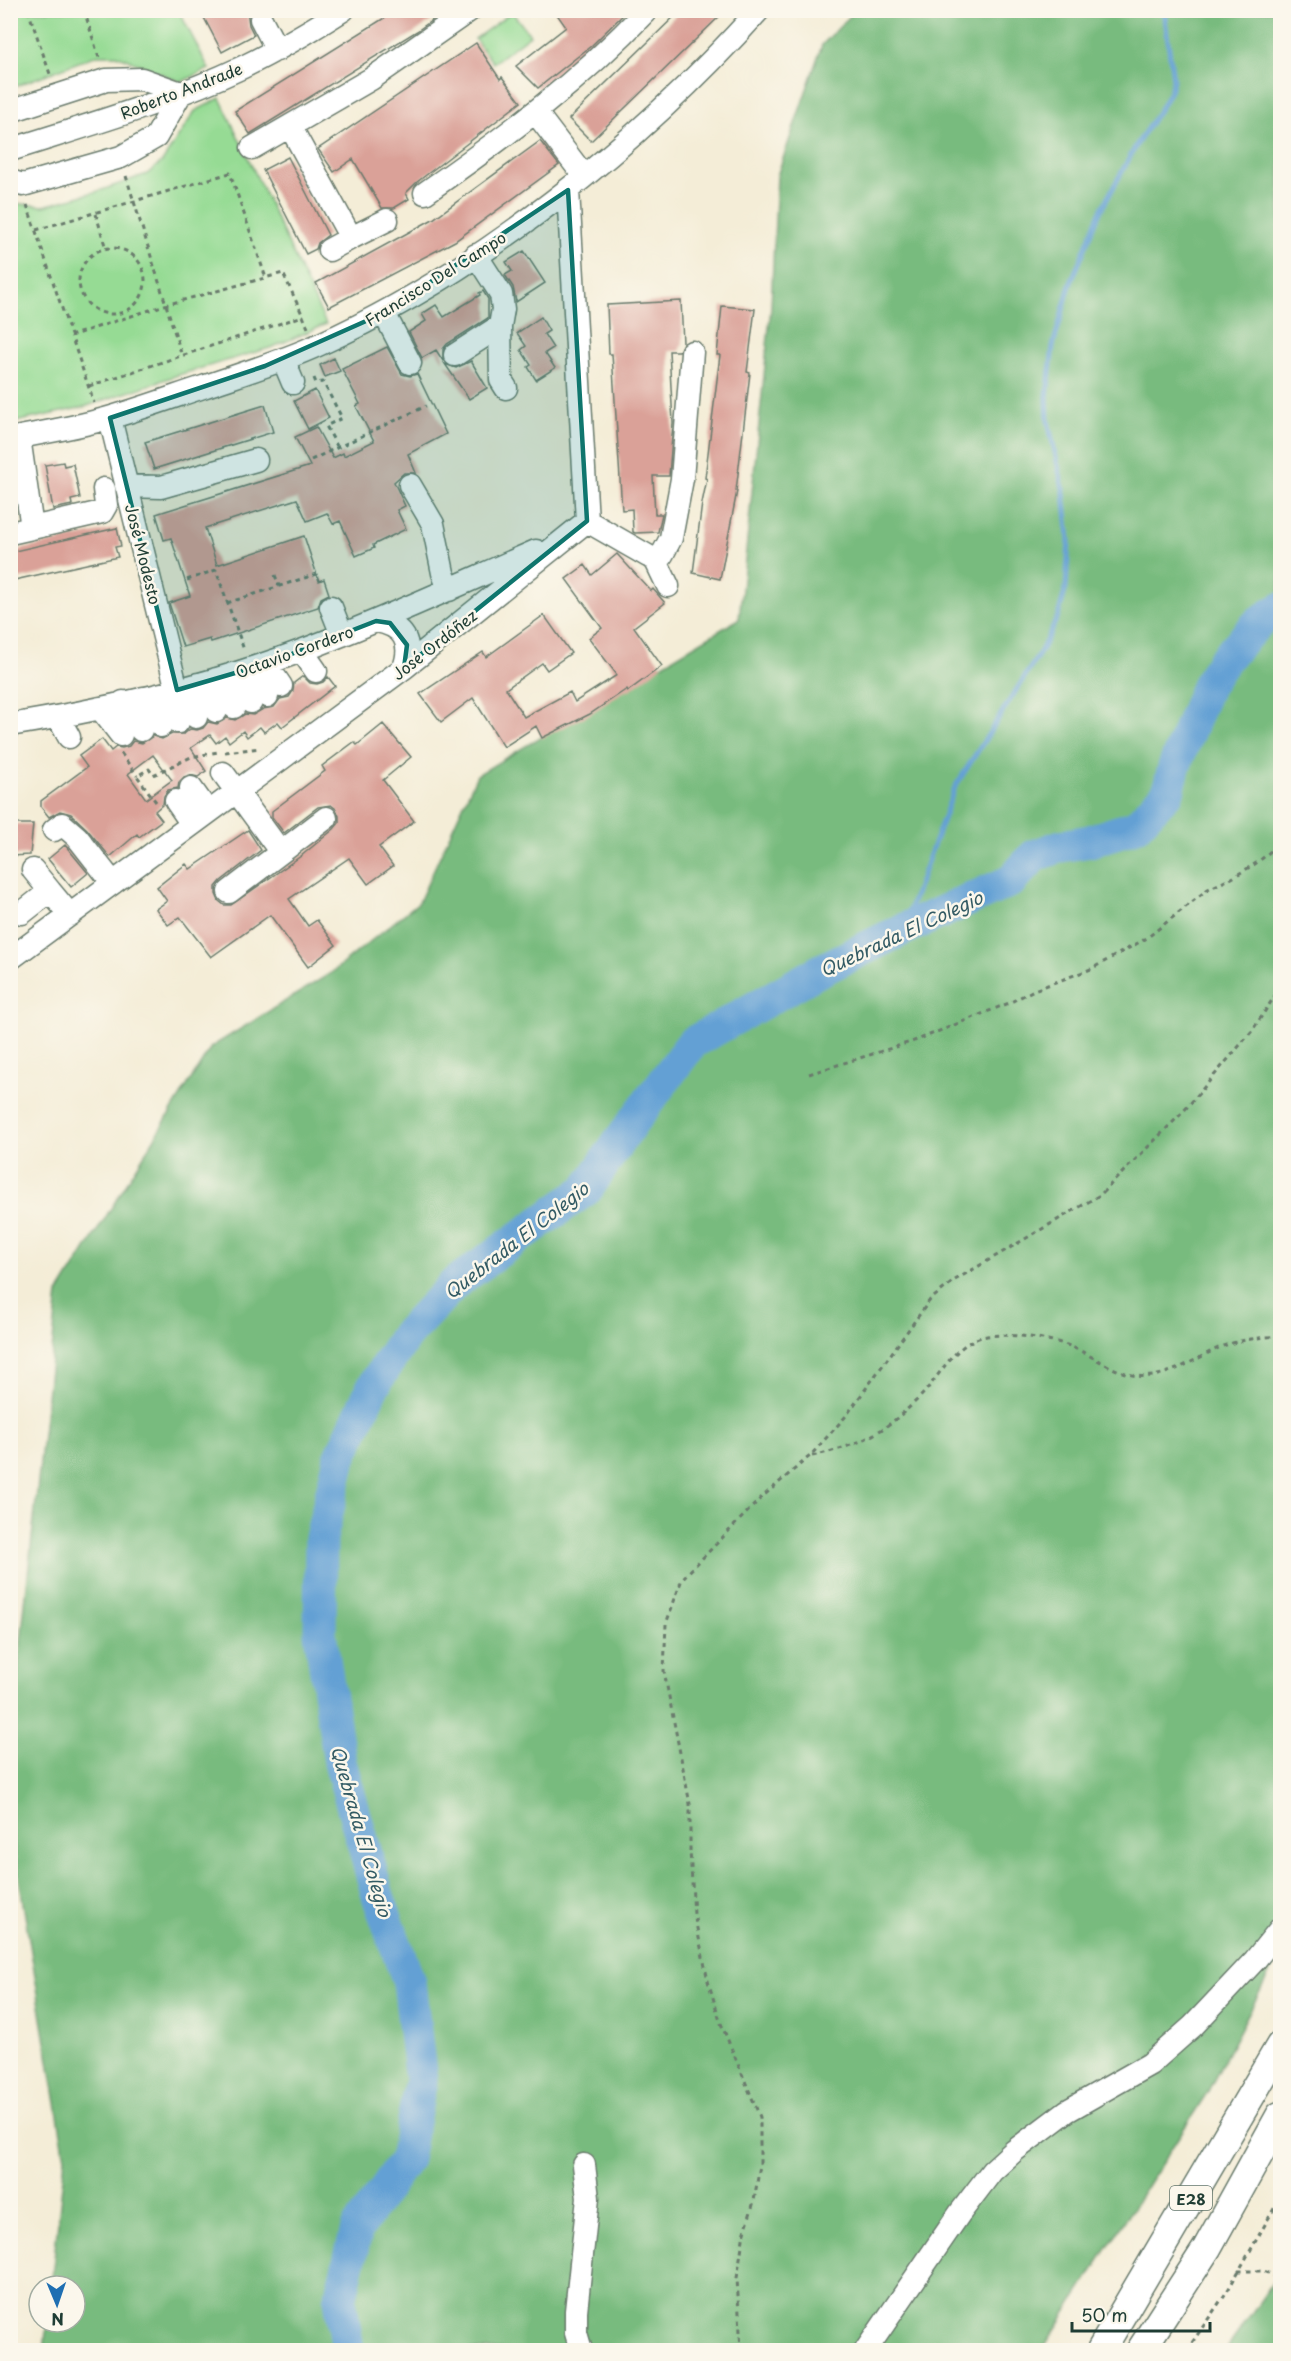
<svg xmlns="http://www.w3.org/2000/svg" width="1291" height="2361" font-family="'Playpen Sans',sans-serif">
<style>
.green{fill:#96db94;stroke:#5a8c64;stroke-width:1.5}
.forest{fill:#78bb7e;stroke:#4c7c59;stroke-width:1.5}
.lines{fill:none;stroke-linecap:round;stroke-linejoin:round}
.stream{stroke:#63a0d4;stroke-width:5}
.river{stroke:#63a0d4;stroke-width:33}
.building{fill:#daa198;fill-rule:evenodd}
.minor-casing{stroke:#6a7b6d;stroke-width:25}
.major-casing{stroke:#6a7b6d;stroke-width:31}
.path{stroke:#6a7b6d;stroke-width:3;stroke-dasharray:4.5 4.5;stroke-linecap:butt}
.minor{stroke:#fff;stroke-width:22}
.major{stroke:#fff;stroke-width:28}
.marked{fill:#0f766e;fill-opacity:0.2;stroke:#0f766e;stroke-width:4.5;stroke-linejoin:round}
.labels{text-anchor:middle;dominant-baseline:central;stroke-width:5;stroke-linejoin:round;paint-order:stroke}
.shield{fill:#fbf7ec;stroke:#61756b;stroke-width:1.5}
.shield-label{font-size:15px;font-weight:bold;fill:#1f3d34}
.street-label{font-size:16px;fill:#1f3d34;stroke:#fbf7ec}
.water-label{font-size:18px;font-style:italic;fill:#335b64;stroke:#fbf7ec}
</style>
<rect width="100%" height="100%" fill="#fbf7ec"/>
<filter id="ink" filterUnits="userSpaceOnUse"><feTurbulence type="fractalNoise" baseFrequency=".0167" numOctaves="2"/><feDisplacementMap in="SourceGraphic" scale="12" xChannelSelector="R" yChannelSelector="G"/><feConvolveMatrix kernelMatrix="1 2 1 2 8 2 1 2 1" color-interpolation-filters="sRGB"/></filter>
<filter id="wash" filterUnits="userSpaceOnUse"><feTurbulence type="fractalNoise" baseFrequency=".008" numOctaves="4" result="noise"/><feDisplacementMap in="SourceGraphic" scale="24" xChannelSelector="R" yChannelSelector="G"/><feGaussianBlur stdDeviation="1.35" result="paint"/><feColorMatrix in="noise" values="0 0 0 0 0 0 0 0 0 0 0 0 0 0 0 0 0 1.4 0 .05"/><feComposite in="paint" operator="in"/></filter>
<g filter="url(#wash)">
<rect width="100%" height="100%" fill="#f4edd7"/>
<path class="green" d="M11 11H179L209 69 181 82 117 55H97L11 88Z
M512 12 530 35 493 63 475 39Z
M220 98 326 324 273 347 178 375 84 407 11 423V203L44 206 102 190 147 174 162 162 195 111Z"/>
<path class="forest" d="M855 11H1280V1953L1208 2091 1042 2350H44L47 2322H75V2286H51L65 2158 11 1830 10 1744 58 1294 211 1047 331 973 419 902 477 775 739 619 771 307 777 176 822 45Z
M1280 2272V2350H1226Z"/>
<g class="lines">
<path class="stream" d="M902 930 955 787 1041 651 1058 616 1066 588 1069 540 1064 493 1048 421 1047 397 1053 346 1070 285 1100 212 1137 144 1163 104 1170 91 1173 80 1164 10"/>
<path class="river" d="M348 2350 340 2299 357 2229 406 2159 421 2080 409 1982 378 1896 340 1762 320 1633 321 1538 340 1458 372 1388 406 1335 455 1283 587 1189 619 1141 692 1043 819 971 902 930 1011 881 1034 856 1061 846 1090 841 1136 826 1168 792 1174 767 1208 684 1224 660 1259 622 1280 609"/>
</g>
<g id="blocks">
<path class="building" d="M200 10H247L249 25 254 35 222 52Z
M397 10H446L417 31 250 134 235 111Z
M554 10H628L591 46 538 88 516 66 566 27Z
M681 10H726L591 141 569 119Z
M476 43 500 79 502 77 521 102 417 182 406 193 409 199 394 208H382L353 159 334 172 318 149Z
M540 141 559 165 455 241 329 307 316 283 433 219Z
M288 157 328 235 318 243 316 249 306 254 263 170Z
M524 251 545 283 516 302 513 287 505 275 512 271 506 262Z
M483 291 488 299V318L447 344 443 349V361L436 350 422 358 409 332 426 321 422 314 436 305 444 317 480 295 479 293Z
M681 301 683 343 679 351H669L673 423 669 476H653L655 514H662L658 532 635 533 633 532 632 509 622 510 612 354H609L607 305Z
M722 306 755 309 747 372 750 373 736 491H737L720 579 693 573 702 503 707 479 705 478 720 355H717Z
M541 317 549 331 544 334 553 348 545 353 555 368 536 380 528 367 531 365 521 350 526 346 517 333Z
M387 347 402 374 410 376 417 374 446 434 408 454 416 473H404L394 482 405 506 397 510 406 529 373 545 374 548 356 556 340 521 333 524 327 513 307 521 297 499 205 528 217 565 304 536 319 581 324 579 329 594 321 598 318 607 211 642 210 639 183 647 169 603 190 596 171 538 164 540 156 514 310 466 295 437 316 427 333 458 343 453 344 456 374 441 356 406 360 404 342 369Z
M334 358 340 371 325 377 320 365Z
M471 361 487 388 469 399 445 364 456 368Z
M315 390 329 418 308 429 294 401Z
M265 405 273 432 154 469 145 442Z
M63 462 64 466 73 464 80 498 71 500 72 505 53 509 45 465Z
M117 528 121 546 115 547 118 557 10 581V552Z
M617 554 651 591 653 589 665 603 634 627 662 666 628 691 627 689 590 714 542 738 536 726 504 747 473 698 441 722 420 694 483 652 486 657 544 615 571 653 547 670 542 663 506 689 524 717 570 692 575 702 617 675 589 638 602 628 566 579 585 565 592 575Z
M303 676 310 683 317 684 323 682 328 677 335 686 282 727 278 722 264 732 260 727 247 737 243 731 229 742 225 736 216 743 210 735 191 748 206 771 198 777 190 775 184 777 179 782 178 788 168 790 164 796 163 804 155 811 162 820 139 837 137 834 110 857 87 829 71 814 60 811 49 817 41 807V801L87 767 79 756 102 739 111 751 116 747 122 748 129 746 133 741 142 743 153 736 162 739 172 734H184L190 729 197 730 203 728 208 722 217 724 227 718 235 720 245 714 253 715 263 709 274 707 280 699 289 697 293 691 294 683ZM153 755 172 780 146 799 128 774Z
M383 724 411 757 383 780 414 821 379 847 393 866 368 884 349 858 289 899 308 926 317 920 336 945 308 967 270 915 211 957 180 917 168 925 156 909 167 901 157 887 186 864 190 869 248 830 261 850 221 881 216 887V894L219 901 224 905H231L301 856 334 829 339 823V816L336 809 331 805 318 807 284 833 272 817V811L325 771 322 766 354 742 357 745Z
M10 824H33L30 855 10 856Z
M65 845 88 873 71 887 48 859Z"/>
</g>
</g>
<g filter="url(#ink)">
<use href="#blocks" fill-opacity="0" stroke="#6a7b6d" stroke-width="1.5"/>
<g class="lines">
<g class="minor-casing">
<path id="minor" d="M261 19 277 50
M10 111 106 80 142 79 181 93 156 137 121 157 23 185 10 181
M536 113 584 176
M252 148 290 126
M10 150C88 125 169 102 243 67 278 50 310 31 343 10
M425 193C504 138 580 81 647 10
M387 220 351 238 290 126 371 79 470 10
M329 250 351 238
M476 255 501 294 503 309 500 326 501 380 506 388
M384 313 410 363
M455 355 500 326
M283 359 293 383
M110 418 177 690 196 717
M19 437 32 528 102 512 106 505 104 489
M10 439C44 432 79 427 112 417 143 408 173 397 203 387 241 374 281 362 318 345 480 272 640 143 759 10
M410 485 433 524 443 573 449 590
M126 486 161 487 256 460
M587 521 648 556 655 559 662 555 671 538 682 479 692 352
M10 533 32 528
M655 559 668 586
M331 607 342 635
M376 621C404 626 413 642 404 668
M302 651 316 671
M266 664 281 686
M249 669 267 696
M232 674 251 702
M216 679 234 707
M198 684 216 711
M161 694 178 722
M143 698 161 726
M123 702 141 730
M100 708 121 735
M58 717 69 737
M10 725C109 709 208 686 301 651 381 621 458 585 536 551
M223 773 280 851
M191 788 208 812
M176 801 192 824
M54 830 62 824 77 837 113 883
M33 870 50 891
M229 892 326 818
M22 913 50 891 70 915
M10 959 404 668 587 521 568 190
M581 2350 576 2333V2311L588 2198 584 2165
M866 2350 960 2213 992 2171 1014 2151 1067 2111 1150 2064 1193 2026 1255 1960 1280 1929"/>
</g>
<g class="major-casing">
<path id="major" d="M1101 2350 1280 2046
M1141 2350 1207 2248 1280 2116"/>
</g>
<path class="path" d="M28 10 51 77
M84 10 100 61
M126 176 182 356
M27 205 94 403
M96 214 106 249
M36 230 230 173 266 278
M79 281a33 33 0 1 1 66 0a33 33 0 1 1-66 0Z
M70 336 165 305 283 273 303 316
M314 378 316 383 323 382 342 418 326 426 337 446
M89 386 303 316 308 328
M311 460 426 406
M275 575 279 586
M187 580 216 570 244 650
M227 603 317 574
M225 752 260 748
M121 753 137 776
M156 802 137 776 149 769 153 775 191 757 218 752
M809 1074 917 1040 1009 1003 1034 990 1091 969 1147 938 1208 889 1232 878 1258 862 1280 843
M812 1456C861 1445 882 1434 918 1399 938 1380 952 1345 982 1337 1004 1332 1051 1338 1072 1347 1093 1356 1115 1373 1138 1376 1167 1380 1197 1357 1223 1346 1240 1340 1262 1337 1280 1336
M1238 2271H1264L1280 2278
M741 2350 737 2278 743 2239 754 2201 760 2165V2117L720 2021 708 1981 694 1914 690 1851V1804L664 1671 666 1624 682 1579 761 1498 810 1456 846 1416 930 1300 955 1280 1100 1195 1183 1112 1252 1031 1280 988
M1187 2350 1228 2290 1280 2198"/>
<use href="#minor" class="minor"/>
<use href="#major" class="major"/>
</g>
</g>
<path class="marked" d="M568 190 587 521 404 668 407 645 390 623 376 621 266 664 177 690 110 418 265 366 384 313Z"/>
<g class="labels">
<rect class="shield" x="1170" y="2186" width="42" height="24" rx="4.5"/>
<g class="shield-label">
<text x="1191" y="2198">E28</text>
</g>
<g class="street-label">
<text transform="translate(181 90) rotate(-21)">Roberto Andrade</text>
<text transform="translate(435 278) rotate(-32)">Francisco Del Campo</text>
<text transform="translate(144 554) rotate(76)">José Modesto</text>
<text transform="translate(434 644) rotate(-38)">José Ordóñez</text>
<text transform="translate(294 651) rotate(-20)">Octavio Cordero</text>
</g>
<g class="water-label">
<text transform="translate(901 933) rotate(-25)">Quebrada El Colegio</text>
<text transform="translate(516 1240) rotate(-38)">Quebrada El Colegio</text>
<text transform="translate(362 1831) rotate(74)">Quebrada El Colegio</text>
</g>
</g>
<rect width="1291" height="2361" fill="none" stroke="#fbf7ec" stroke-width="36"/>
<g transform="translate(57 2304) rotate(178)"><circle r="28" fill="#fbf7ec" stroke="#a3ada2" stroke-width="1.5"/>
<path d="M0-4.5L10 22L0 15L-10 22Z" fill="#1f6fb2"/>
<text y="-9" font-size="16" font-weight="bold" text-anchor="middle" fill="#1f3d34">N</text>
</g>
<path d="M1072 2322v9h138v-9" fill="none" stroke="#1f3d34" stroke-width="3"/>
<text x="1081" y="2322" font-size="18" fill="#1f3d34" stroke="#fbf7ec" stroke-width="4.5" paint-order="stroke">50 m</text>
</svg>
